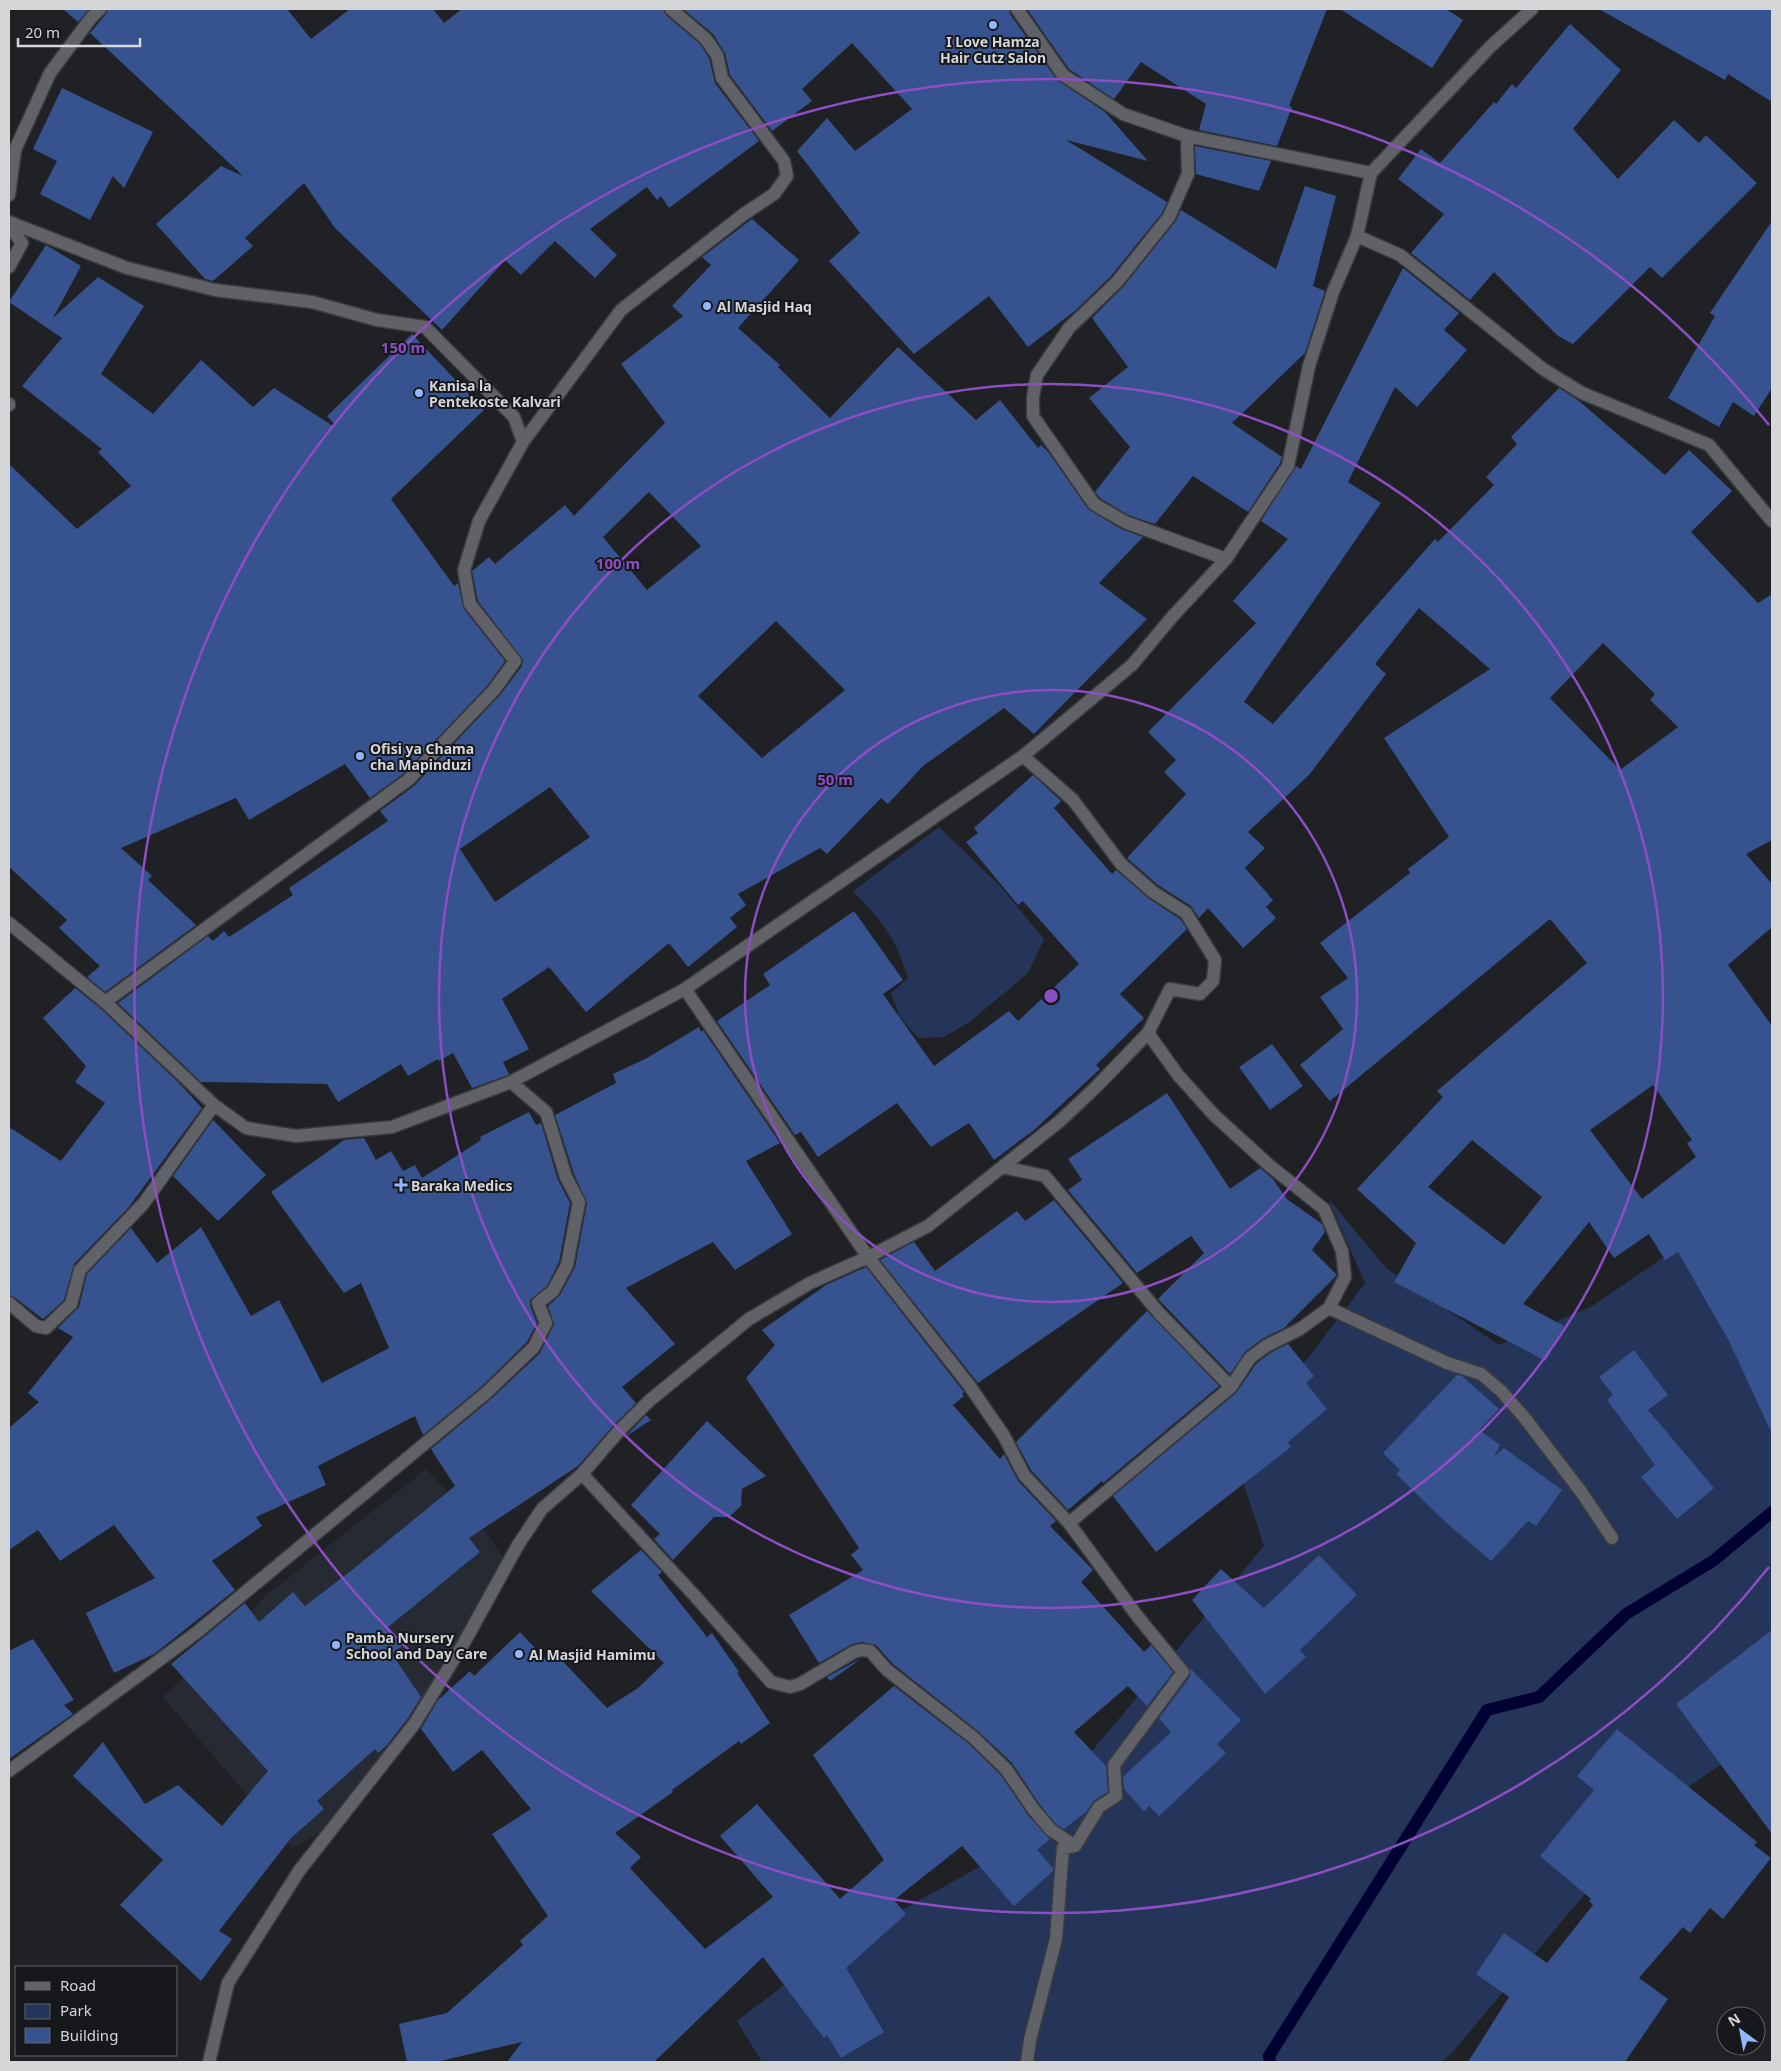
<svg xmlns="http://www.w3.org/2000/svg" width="1781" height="2071" font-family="'Noto Sans',sans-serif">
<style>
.built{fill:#252a33}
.green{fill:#243559}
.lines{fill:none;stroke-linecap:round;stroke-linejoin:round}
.stream{stroke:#010032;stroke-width:12}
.building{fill:#36528f;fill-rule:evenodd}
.street-casing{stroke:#3a3c3e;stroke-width:15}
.street{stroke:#606267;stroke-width:12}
.ring{fill:none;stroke:#8d4ec4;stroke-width:2.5}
.poi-dot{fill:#95b6fd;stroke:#16181c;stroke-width:2}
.labels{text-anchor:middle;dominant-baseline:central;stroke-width:4;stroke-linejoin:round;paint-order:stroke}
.poi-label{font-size:14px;font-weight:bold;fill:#d4d6d8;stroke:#16181c;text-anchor:start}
.centre{fill:#8d4ec4;stroke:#16181c;stroke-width:2.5}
.ring-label{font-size:15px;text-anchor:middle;font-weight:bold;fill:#8d4ec4;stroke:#16181c;stroke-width:4;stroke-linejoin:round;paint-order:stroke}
</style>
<rect width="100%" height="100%" fill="#1f2125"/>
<path class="built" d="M426 1469 481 1526 506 1560 423 1703 323 1831 292 1848 163 1697 269 1593Z"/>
<path class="green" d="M939 827 1001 887 1044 939 1028 973 971 1021 944 1037 918 1038 900 1017 891 993 908 978C894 935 884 923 853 891Z
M1772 1190V1729L1687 1788 1640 1828 1452 2053 1441 2062H762L737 2021 830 1950 1008 1851 1264 1546 1234 1455 1365 1283 1328 1198 1386 1268 1499 1345 1591 1307 1744 1202Z"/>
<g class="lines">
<path class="stream" d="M1270 2062 1269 2056 1487 1710 1539 1697 1626 1614 1713 1561 1772 1512"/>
</g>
<path class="building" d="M63 9H89L78 22Z
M108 9H287L311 39 350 9H433L444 23 462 9H663L666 15 700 44 709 58 715 83 759 141 669 208 661 196 657 200 647 187 590 229 617 255 595 278 555 241 521 275 505 260 442 330 335 228 304 183 245 238 253 246 213 281 205 279 156 224 221 166 243 176 90 33 106 14Z
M683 9H1009L1010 14 1057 80 1105 112 1148 161 1066 140 1167 202 1162 213 1111 276 1076 310 1028 347 989 296 914 354 829 261 860 233 797 151 827 118 855 151 912 109 852 43 802 89 812 101 772 131 730 75 725 53 713 34Z
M1027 9H1327L1289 106 1292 107 1277 146 1199 130 1206 104 1141 62 1114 99 1069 69Z
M1340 9H1446L1463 20 1432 68Z
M1599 9H1772V102L1728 74 1725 80Z
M1570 24 1621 70 1573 129 1618 179 1674 120 1699 143 1706 135 1757 183 1662 278 1650 267 1573 344 1558 336 1494 272 1470 300 1411 253 1444 214 1398 179 1421 149 1440 163 1494 102 1496 104 1512 84 1516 88Z
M62 88 153 132 124 188 113 176 90 220 40 194 57 161 33 149Z
M1195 146 1271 161 1259 191 1196 174Z
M1305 186 1336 196 1313 286 1325 291 1305 353 1232 423 1282 457 1280 463 1248 512 1193 476 1155 524 1128 515 1100 498 1095 492 1130 447 1089 398 1128 367 1092 318 1123 287 1175 222 1181 210 1276 269Z
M752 219 799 260 738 328 780 365 778 367 830 418 898 347 976 420 1000 400 1038 448 1041 445 1049 453 1088 509 1121 529 1143 537 1099 583 1147 619 1034 734 1004 708 923 766 888 804 881 798 827 854 820 848 738 894 746 905 730 918 737 927 688 967 669 943 586 1012 549 967 502 999 529 1049 503 1062 509 1074 508 1075 472 1088 453 1053 439 1061 438 1059 408 1076 401 1064 338 1102 327 1084 201 1082 118 1003 208 936 213 941 224 931 229 937 293 895 289 888 388 821 380 811 414 786 500 695 522 666 523 660 478 601 472 571 489 557 495 564 565 505 574 516 665 423 621 364 683 316 672 306 711 265 702 257ZM649 492 701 546 647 590 603 537ZM776 621 845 690 762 758 698 696ZM550 787 590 837 495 902 460 849Z
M1772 221V388L1754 416 1733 402 1719 427 1668 398 1715 316 1710 313Z
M46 245 81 266 53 318 98 277 144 306 101 374 153 414 201 360 253 407 274 388 333 426 334 424 327 416 412 334 484 410 391 499 454 586 458 583 464 609 505 661 488 685 403 774 370 798 345 764 249 820 236 798 121 848 152 876 148 880 196 925 105 992 87 977 100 966 59 928 67 920 9 867V464L77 529 131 486 98 452 102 449 22 386 62 338 9 302Z
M1403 268 1459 313 1444 330 1467 350 1417 407 1395 387 1348 482 1381 503 1244 702 1273 724 1435 539 1438 542 1494 485 1486 477 1517 444 1511 437 1559 388 1579 401 1665 475 1689 450 1732 491 1691 532 1758 603 1772 594V840L1746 854 1772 884V927L1728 965 1772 1026V1434L1729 1341 1678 1252 1665 1260 1649 1234 1614 1258 1589 1222 1523 1304 1564 1326 1546 1361 1394 1282 1416 1243 1357 1189 1443 1097 1437 1091 1587 963 1550 919 1330 1101 1300 1065 1343 1029 1320 997 1348 978 1320 943 1410 873 1408 869 1449 837 1384 738 1490 669 1419 608 1375 664 1386 674 1309 775 1248 832 1265 848 1245 868 1273 900 1266 907 1276 918 1243 948 1208 908 1199 918 1191 906 1158 885 1127 858 1186 794 1164 772 1176 760 1148 732 1256 623 1233 601 1288 539 1261 521 1296 466 1301 469ZM1603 643 1655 694 1650 700 1678 727 1620 770 1550 698ZM1653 1085 1692 1140 1687 1143 1696 1157 1642 1199 1590 1130ZM1472 1140 1542 1197 1504 1245 1428 1187Z
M1033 775 1061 801 1054 808 1112 874 1116 870 1148 898 1180 919 1187 929 1120 994 1144 1018 1096 1065 1100 1069 1034 1130 994 1160 969 1123 931 1147 897 1103 818 1157 801 1132 795 1135 717 1021 770 985 763 974 854 911 903 980 883 994 934 1066 1009 1011 1018 1021 1079 964 1023 901 1018 905 966 842 978 833 974 828Z
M75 988 100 1008 177 1081 202 1108 128 1208 74 1264 64 1300 43 1319 14 1297 9 1295V1127L61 1161 105 1103 75 1082 86 1066 43 1018Z
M699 1027 701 1032 703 1030 780 1143 746 1161 792 1234 735 1270 713 1242 626 1288 675 1344 622 1387 636 1403 612 1427 578 1466 469 1538 480 1552 387 1628 402 1646 392 1654 421 1697 408 1718 387 1745 378 1753 375 1749 317 1801 324 1809 291 1838 219 1931 232 1939 201 1981 120 1905 163 1860 73 1776 103 1742 145 1804 178 1785 222 1826 268 1771 171 1664 245 1603 259 1622 293 1592 305 1606 352 1570 455 1486 431 1449 491 1399 540 1353 554 1324 548 1306 560 1295 575 1267 587 1203 574 1174 555 1115 616 1083 613 1074 647 1058Z
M1272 1044 1303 1086 1270 1110 1239 1067Z
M1167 1093 1230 1189 1260 1168 1272 1178 1287 1199 1322 1224 1325 1232 1312 1250 1337 1275 1284 1328 1262 1339 1245 1352 1230 1374 1158 1299 1204 1253 1191 1236 1137 1273 1068 1190 1082 1180 1068 1159Z
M529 1112 536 1125 541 1123 558 1180 570 1203 559 1262 547 1286 530 1300V1306L537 1323 527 1342 481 1387 423 1435 415 1416 318 1466 326 1485 256 1517 262 1526 212 1561 235 1590 154 1654 114 1673 86 1613 155 1578 114 1525 60 1561 38 1530 9 1550V1428L39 1402 28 1393 73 1337 58 1328 79 1307 87 1274 131 1228 157 1263 201 1227 251 1316 279 1300 322 1383 389 1348 361 1283 344 1293 271 1192 344 1140 364 1138 376 1160 391 1151 403 1171 415 1165 422 1178 481 1140 480 1137Z
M213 1120 266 1175 218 1221 173 1176Z
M1054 1200 1123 1283 978 1383 880 1260 914 1242 935 1271 1017 1211 1025 1221Z
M866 1267 964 1392 962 1394 964 1396 953 1405 1000 1459 1004 1454 1018 1481 1056 1521 1050 1526 1093 1570 1081 1582 1144 1652 1151 1645 1173 1672 1147 1706 1128 1686 1074 1732 1106 1766 1108 1792 1094 1800 1087 1811 1064 1829 1056 1824 1040 1805 1012 1763 979 1732 893 1664 876 1645 862 1642 852 1644 819 1663 789 1615 863 1570 851 1555 859 1548 746 1378 775 1345 762 1330 826 1285Z
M1147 1311 1219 1386 1103 1483 1102 1481 1068 1510 1031 1470 1016 1442Z
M1288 1344 1314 1376 1306 1383 1327 1409 1288 1442 1291 1447 1156 1552 1113 1496 1236 1393 1256 1364 1270 1353Z
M1634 1350 1668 1395 1648 1410 1714 1488 1677 1519 1641 1477 1655 1465 1607 1400 1613 1395 1599 1377Z
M1457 1375 1462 1376 1499 1409 1479 1430 1500 1445 1494 1457 1504 1448 1562 1490 1536 1526 1528 1521 1491 1561 1442 1519 1396 1474 1400 1470 1383 1453Z
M646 1415 651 1420 625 1437Z
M707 1421 766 1476 742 1489 741 1506 729 1517H714L673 1560 654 1539 660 1534 631 1505Z
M641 1550 662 1572 658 1575 707 1637 712 1633 739 1672 737 1673 770 1723 741 1744 739 1741 672 1790 673 1792 615 1833 641 1857 630 1868 705 1949 773 1897 720 1836 757 1804 840 1899 884 1860 813 1755 894 1686 969 1744 1000 1774 1028 1815 1050 1839 1037 1850 1053 1868V1871L1014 1906 962 1846 894 1900 906 1914 846 1968 884 2032 841 2058 827 2035 824 2038 763 1957 654 2062H507L522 2042 436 2062H407L399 2024 447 2013 523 1945 520 1941 548 1916 492 1834 531 1809 482 1750 453 1772 421 1729 438 1700 470 1671 474 1676 520 1632 548 1662 556 1654 607 1708 638 1688 664 1663 591 1591Z
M1319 1555 1357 1595 1300 1650 1306 1657 1265 1694 1192 1600 1221 1569 1264 1608Z
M1772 1630V1834L1676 1704Z
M33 1639 74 1700 64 1705 73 1714 9 1759V1651Z
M862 1658 830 1681 827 1677Z
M1190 1668 1241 1720 1217 1744 1226 1753 1159 1816 1149 1806 1144 1811 1124 1789 1123 1777 1171 1732 1159 1718 1190 1677Z
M1617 1729 1757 1842 1754 1845 1771 1858 1723 1919 1710 1908 1690 1933 1683 1927 1639 1978 1668 1999 1625 2062H1468L1509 1997 1476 1974 1504 1933 1547 1963 1593 1905 1589 1901 1591 1899 1540 1856 1594 1790 1577 1776Z"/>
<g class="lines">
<g class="street-casing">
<path id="street" d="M1017 9 1063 75 1123 114 1187 136 1371 173
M1187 136 1188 174 1169 217 1117 282 1069 328 1037 375 1033 397V416L1094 504 1125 522 1226 559
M9 195 15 150 50 73 91 18 100 9
M9 222 127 268 215 290 312 302 377 320 425 327 514 417 523 442
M9 226 22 243 9 267
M1357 236 1400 255 1543 369 1582 393 1709 445 1772 521
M9 404V405
M9 923 105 1002 214 1105 246 1128 296 1136 392 1127 511 1082 685 989 1023 756 1132 665 1172 617 1226 559 1288 466 1309 366 1333 292 1357 236 1371 173 1491 46 1532 9
M685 989 868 1257 969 1385 1004 1436 1024 1475 1069 1523 1138 1617 1183 1672 1114 1765 1116 1796 1099 1807 1075 1846 1063 1848 1056 1939 1030 2040 1027 2062
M105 1002 408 780 494 690 515 661 470 604 464 570 479 521 523 442 621 310 744 214 774 194 787 176 784 161 722 78 717 55 706 39 671 9
M1002 1167 1045 1176 1159 1313 1231 1387
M9 1303 36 1326 46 1328 71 1304 80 1270 144 1203 214 1105
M1329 1308 1447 1363 1481 1374 1501 1391 1524 1417 1582 1493 1612 1538
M582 1474 695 1596 771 1682 790 1687 800 1684 854 1652 861 1650 870 1651 887 1670 974 1738 1006 1769 1034 1810 1051 1830 1075 1846
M1069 1523 1231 1387 1250 1358 1266 1346 1300 1329 1329 1308 1345 1277 1342 1251 1324 1209 1269 1165 1214 1115 1178 1075 1148 1033
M9 1771 196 1633 486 1393 534 1347 546 1323 538 1303 553 1291 567 1265 579 1202 566 1177 546 1112 511 1082
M209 2062 228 1983 299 1871 415 1723 465 1641 518 1545 542 1509 582 1474 618 1432 649 1401 749 1319 810 1283 868 1257 928 1226 1060 1121 1097 1086 1148 1033 1170 989 1200 994 1213 981 1215 960 1186 913 1153 892 1121 864 1073 800 1023 756"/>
</g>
<use href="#street" class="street"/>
</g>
<g class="ring">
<circle cx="1051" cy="996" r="306"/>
<circle cx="1051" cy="996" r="612"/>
<path d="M1769 1567A917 917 0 1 1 1769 425"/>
</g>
<g class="poi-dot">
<circle cx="993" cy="25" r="5"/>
<circle cx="707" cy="306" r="5"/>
<circle cx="419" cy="393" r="5"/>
<circle cx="360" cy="756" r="5"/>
<path d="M398.5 1177.5h5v5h5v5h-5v5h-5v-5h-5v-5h5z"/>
<circle cx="336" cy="1645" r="5"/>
<circle cx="519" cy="1654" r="5"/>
</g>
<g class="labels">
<g class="poi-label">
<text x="993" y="41" text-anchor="middle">I Love Hamza<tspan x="993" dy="16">Hair Cutz Salon</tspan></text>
<text x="717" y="306">Al Masjid Haq</text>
<text x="429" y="385">Kanisa la<tspan x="429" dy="16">Pentekoste Kalvari</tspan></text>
<text x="370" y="748">Ofisi ya Chama<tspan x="370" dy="16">cha Mapinduzi</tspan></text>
<text x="411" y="1185">Baraka Medics</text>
<text x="346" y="1637">Pamba Nursery<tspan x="346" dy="16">School and Day Care</tspan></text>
<text x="529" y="1654">Al Masjid Hamimu</text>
</g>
</g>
<circle cx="1051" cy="996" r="8" class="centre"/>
<g class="ring-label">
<text x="403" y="353">150 m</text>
<text x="618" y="569">100 m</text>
<text x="835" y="785">50 m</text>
</g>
<rect width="1781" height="2071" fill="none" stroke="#d4d6d8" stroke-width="20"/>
<rect x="15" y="1966" width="162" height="90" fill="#16181c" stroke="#626467"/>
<rect x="25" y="1982" width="25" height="8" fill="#606267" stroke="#626467"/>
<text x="60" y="1991" font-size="15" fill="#d4d6d8">Road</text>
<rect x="25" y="2004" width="25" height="15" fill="#243559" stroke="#626467"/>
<text x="60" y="2016" font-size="15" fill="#d4d6d8">Park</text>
<rect x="25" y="2028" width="25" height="15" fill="#36528f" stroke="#626467"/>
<text x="60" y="2041" font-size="15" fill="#d4d6d8">Building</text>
<g transform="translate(1741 2031) rotate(328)"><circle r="24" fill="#16181c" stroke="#626467"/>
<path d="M0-4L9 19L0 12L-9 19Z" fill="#95b6fd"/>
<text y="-8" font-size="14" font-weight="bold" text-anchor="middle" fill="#d4d6d8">N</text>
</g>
<path d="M18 38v8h122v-8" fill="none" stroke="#d4d6d8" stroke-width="2.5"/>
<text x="25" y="38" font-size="15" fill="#d4d6d8" stroke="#16181c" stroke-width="4" paint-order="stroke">20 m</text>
</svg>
